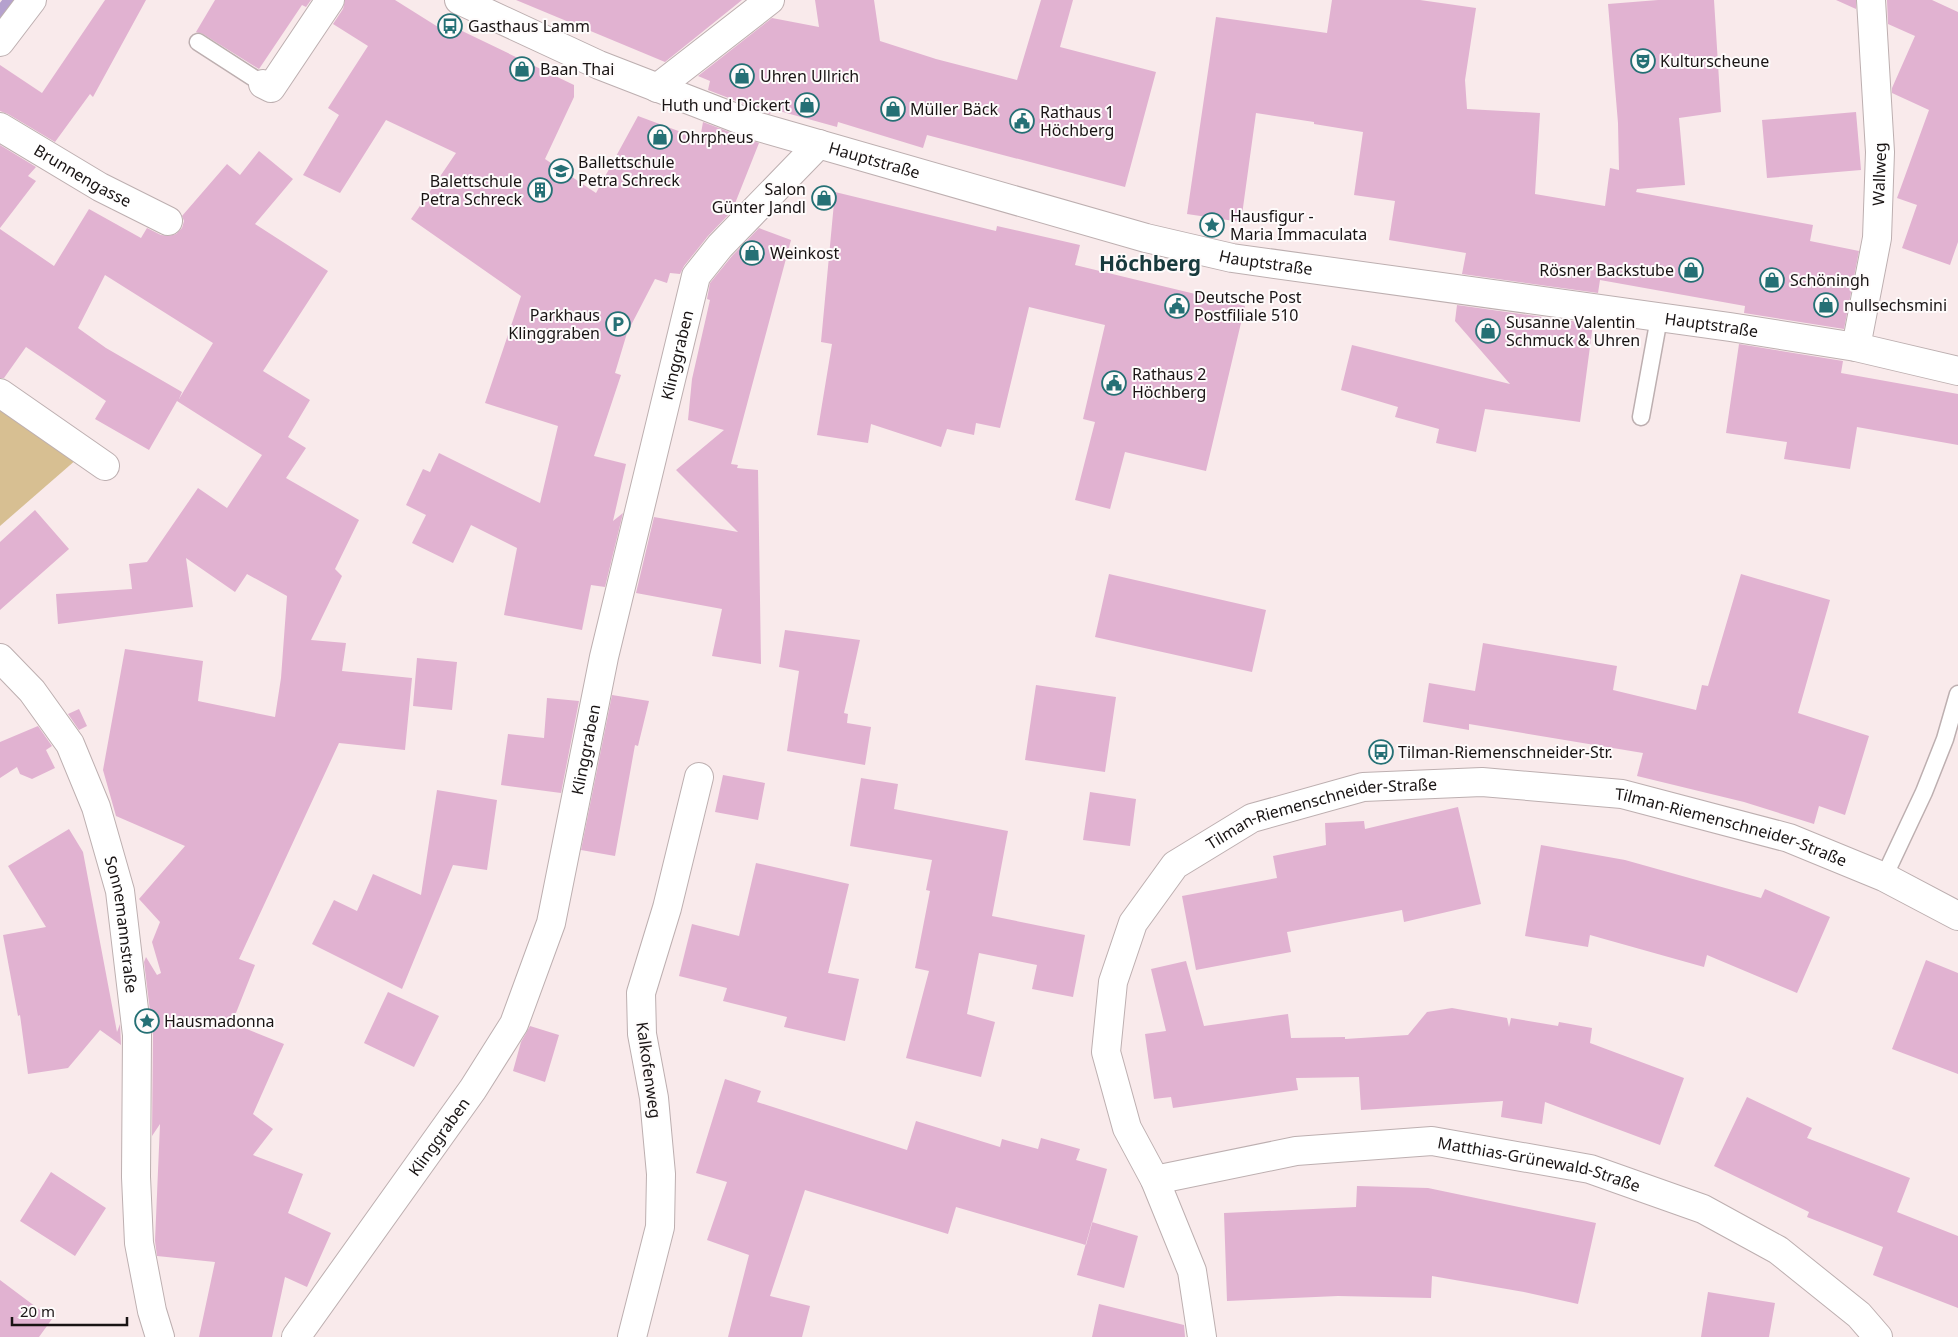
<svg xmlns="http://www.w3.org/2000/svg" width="1958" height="1337" font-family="'Noto Sans',sans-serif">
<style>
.green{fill:#d7bf92}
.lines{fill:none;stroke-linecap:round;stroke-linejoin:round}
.stream{stroke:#b5a1ce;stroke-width:11}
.building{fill:#e1b2d1;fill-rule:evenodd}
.service-casing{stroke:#bdafb0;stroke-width:19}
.minor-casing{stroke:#bdafb0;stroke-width:30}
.service{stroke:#fff;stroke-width:16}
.minor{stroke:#fff;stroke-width:28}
.labels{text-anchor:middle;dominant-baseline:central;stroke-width:4;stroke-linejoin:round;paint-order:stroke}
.poi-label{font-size:16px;fill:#191414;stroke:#fefbfb;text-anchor:start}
.street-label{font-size:16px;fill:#191414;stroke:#fefbfb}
.district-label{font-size:21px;font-weight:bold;fill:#183a3d;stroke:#fefbfb}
</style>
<rect width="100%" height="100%" fill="#f9eaeb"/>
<path class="green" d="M0 406 77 459 0 526Z"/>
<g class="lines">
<path class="stream" d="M0 12 9 0"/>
</g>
<path class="building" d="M105 0H146L93 97 90 94 55 142 8 114 0 111V65L42 93Z
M215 0H311L306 7 302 5 259 69 203 34 196 32Z
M345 0H395L454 37 458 29 574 85V97L545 159 596 193 638 116 700 139 703 122 759 143 732 211 708 236 684 266 680 274 670 273 667 283 655 279 627 333 615 373 621 375 594 456 626 464 613 521 623 513 605 587 591 585 582 630 504 615 517 548 471 525 453 563 412 543 426 515 406 505 423 469 430 472 439 453 540 503 558 426 485 403 521 296 411 219 456 153 386 120 340 193 303 175 339 115 328 108 368 46 333 24 343 9Z
M516 0H742L665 62Z
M815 0H874L880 41 936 59 1017 80 1041 0H1073L1060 47 1156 72 1125 187 927 135 923 148 838 122 837 127 772 109 770 114 708 90 710 81 698 76 772 18 819 27Z
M1332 0H1420L1476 8 1465 80 1467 109 1540 113 1535 194 1605 206 1610 168 1619 170 1618 123 1608 4 1658 0H1714L1721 112 1679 118 1685 185 1637 189 1636 192 1813 225 1810 241 1859 251 1844 329 1744 313 1745 306 1600 280 1598 293 1462 274 1466 253 1389 240 1395 201 1354 195 1363 132 1314 124V122L1256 113 1241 222 1187 214 1216 17 1327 33Z
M1836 0H1856V9Z
M1887 0H1932L1958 12V242L1950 265 1902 248 1917 205 1897 198 1929 110 1892 93V88L1915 36 1888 24Z
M1856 112 1861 170 1767 178 1762 120Z
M0 145 36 167 28 176 36 181 0 228Z
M259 151 293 179 255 224 328 271 263 371 310 400 288 437 306 448 286 478 359 520 335 569 342 576 311 640 346 643 342 671 412 678 405 750 339 743 239 959 255 965 232 1023 284 1044 253 1114 273 1129 253 1155 303 1174 288 1213 331 1233 307 1287 285 1277 272 1337H199L215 1262 157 1256 155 1241 160 1124 152 1136 153 1035 144 962 146 957 157 975 161 973 152 942 160 922 139 899 185 846 116 816 103 770 125 649 203 661 198 701 275 717 281 678 287 596 247 574 235 592 186 558 193 607 58 624 56 594 132 589 129 564 147 562 198 488 227 508 262 455 177 401 149 450 95 419 106 401 26 347 4 378H0V229L54 266 89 209 141 238 147 228 161 235 169 236 176 234 182 228 184 221 182 216 227 164 240 175ZM105 275 213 343 179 399 182 392 106 348 78 328Z
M835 192 996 231 997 226 1080 245 1075 265 1245 306 1206 471 1125 452 1110 509 1075 500 1095 422 1083 419 1105 325 1029 307 1000 428 976 423 974 435 947 429 941 447 871 424 868 443 817 435 832 344 821 342Z
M759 228 791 240 731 464 738 465 737 468 758 470 761 664 712 656 722 609 636 593 654 517 738 532 676 470 724 430 688 420 692 379 710 300 707 299 710 283 732 256Z
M1457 305 1593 324 1580 422 1485 409 1476 452 1436 443 1439 429 1395 417 1398 407 1341 390 1352 345 1510 384 1455 321Z
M1739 344 1843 361 1841 373 1958 394V445L1857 427 1850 469 1784 459 1787 442 1726 433Z
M35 510 69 549 0 610V542Z
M1109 574 1266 610 1252 672 1095 637Z
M1741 574 1830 600 1798 713 1869 736 1845 815 1819 806 1814 824 1744 802 1637 776 1643 753 1469 724V730L1423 722 1429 683 1475 691 1483 643 1617 666 1613 690 1696 710 1702 685 1708 686Z
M785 630 860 640 844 713 848 714 847 723 871 727 865 765 787 751 799 671 779 667Z
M417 658 457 662 452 710 413 706Z
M1036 685 1116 697 1105 772 1025 760Z
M612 695 649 701 638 746 635 745 615 856 581 850Z
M547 698 579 701 561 793 501 785 508 734 544 738Z
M79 709 87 726 79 730 68 714Z
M38 726 52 746 46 750 55 768 32 779 20 774 17 767 0 778V742Z
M723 775 765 783 758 820 715 812Z
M861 778 898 784 894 809 1008 831 992 916 1085 935 1073 997 1032 989 1037 965 979 953 967 1014 995 1022 981 1077 906 1058 929 971 915 968 930 891 926 890 932 860 850 846Z
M437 790 497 800 487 870 453 865 402 989 312 944 334 900 357 911 373 874 421 895Z
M1090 792 1136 799 1130 846 1083 840Z
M1458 807 1481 904 1404 922 1402 910 1287 932 1291 952 1196 970 1182 896 1277 878 1273 856 1326 845 1325 823 1364 821 1365 829Z
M69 829 83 852 117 1032 120 1024 121 1045 100 1030 68 1068 28 1074 20 1015 18 1016 3 935 46 927 8 866Z
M1541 845 1625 860 1761 898 1765 889 1830 917 1797 993 1707 955 1704 967 1590 935 1588 947 1525 936Z
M756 863 849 884 828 973 859 979 845 1041 784 1027 787 1017 723 1001 727 988 679 976 692 924 739 936Z
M1926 960 1958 973V1074L1892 1049Z
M1186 961 1204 1026 1288 1014 1291 1038 1345 1037V1039L1408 1035 1427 1012 1452 1008 1507 1018 1509 1027 1511 1018 1558 1026 1559 1022 1592 1028 1590 1043 1684 1078 1660 1145 1545 1102 1542 1124 1501 1117 1503 1101 1361 1110 1359 1077 1296 1078 1298 1090 1173 1108 1171 1097 1154 1099 1145 1034 1166 1031 1151 969Z
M388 992 439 1016 414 1067 364 1043Z
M530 1026 559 1035 545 1082 513 1071 521 1042Z
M725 1079 761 1091 757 1102 907 1150 916 1121 1000 1147 1002 1139 1038 1149 1041 1138 1080 1149 1076 1160 1107 1169 1086 1245 956 1207 948 1234 805 1190 770 1296 810 1306 802 1337H728L749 1255 707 1240 727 1182 696 1173Z
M1747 1097 1812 1128 1807 1138 1910 1178 1897 1212 1958 1236V1308L1873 1275 1883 1247 1807 1217 1809 1212 1714 1166Z
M51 1172 106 1208 75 1256 20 1221Z
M1357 1186 1428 1188 1596 1223 1578 1304 1524 1292 1432 1276 1431 1298 1338 1296 1227 1301 1224 1213 1356 1207Z
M1092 1222 1138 1236 1124 1288 1077 1275Z
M0 1280 52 1319 39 1337H0Z
M1708 1292 1775 1303 1769 1337H1701Z
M1099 1304 1184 1325 1185 1337H1092Z"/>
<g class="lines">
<g class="service-casing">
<path id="service" d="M198 42 263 84
M1641 417 1659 318
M1884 877 1924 792 1945 739 1958 694"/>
</g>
<g class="minor-casing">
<g id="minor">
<path id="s1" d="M459 0 599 65 759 127 1146 238 1232 258 1730 327 1856 347 1958 371"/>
<path d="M0 42 32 0"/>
<path d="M263 84 271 88 330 0"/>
<path d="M657 88 770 0"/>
<path id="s2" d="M0 127 100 187 168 221"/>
<path id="s3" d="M1856 347 1877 238 1880 152 1871 0"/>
<path d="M0 393 105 466"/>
<path id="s4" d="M0 658 32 691 70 744 96 807 120 891 137 1035 136 1177 139 1243 152 1311 160 1337"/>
<path id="s5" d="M1155 1180 1296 1151 1432 1141 1590 1169 1703 1209 1778 1250 1859 1315 1878 1337"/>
<path id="s6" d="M296 1337 473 1089 514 1024 551 923 604 657 696 276 720 246 819 144"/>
<path d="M632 1337 660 1227 661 1174 654 1098 642 1034 641 993 667 908 699 777"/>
<path id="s7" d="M1202 1337 1192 1271 1155 1180 1127 1128 1106 1052 1113 982 1133 923 1175 865 1252 818 1363 787 1482 782 1622 794 1789 838 1884 877 1958 916"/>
</g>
</g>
<use href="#service" class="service"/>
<use href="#minor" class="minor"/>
</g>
<defs>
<g id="bus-ring" transform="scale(1.25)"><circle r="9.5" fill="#fefbfb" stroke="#257075" stroke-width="1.5"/><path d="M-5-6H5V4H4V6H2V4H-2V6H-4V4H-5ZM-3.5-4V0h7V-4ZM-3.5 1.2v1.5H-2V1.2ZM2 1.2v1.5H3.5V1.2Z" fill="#257075"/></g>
<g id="theatre-ring" transform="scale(1.25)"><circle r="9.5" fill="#fefbfb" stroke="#257075" stroke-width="1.5"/><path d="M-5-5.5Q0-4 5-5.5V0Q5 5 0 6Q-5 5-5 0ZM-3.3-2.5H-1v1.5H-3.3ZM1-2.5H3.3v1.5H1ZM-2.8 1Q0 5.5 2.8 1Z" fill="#257075"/></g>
<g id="shop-ring" transform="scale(1.25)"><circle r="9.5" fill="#fefbfb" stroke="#257075" stroke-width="1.5"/><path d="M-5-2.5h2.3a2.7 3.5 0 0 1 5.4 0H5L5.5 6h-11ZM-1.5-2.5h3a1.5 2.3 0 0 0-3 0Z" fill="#257075"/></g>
<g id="civic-ring" transform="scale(1.25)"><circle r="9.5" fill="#fefbfb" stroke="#257075" stroke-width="1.5"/><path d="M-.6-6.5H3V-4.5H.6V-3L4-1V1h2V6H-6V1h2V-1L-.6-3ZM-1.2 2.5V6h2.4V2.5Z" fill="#257075"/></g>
<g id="school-ring" transform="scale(1.25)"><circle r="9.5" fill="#fefbfb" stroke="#257075" stroke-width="1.5"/><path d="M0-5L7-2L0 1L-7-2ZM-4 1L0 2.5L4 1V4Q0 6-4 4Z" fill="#257075"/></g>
<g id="building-ring" transform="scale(1.25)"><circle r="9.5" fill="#fefbfb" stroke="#257075" stroke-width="1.5"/><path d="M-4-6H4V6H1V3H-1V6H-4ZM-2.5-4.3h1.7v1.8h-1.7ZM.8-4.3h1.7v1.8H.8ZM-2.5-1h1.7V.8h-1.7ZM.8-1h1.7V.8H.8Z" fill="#257075"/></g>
<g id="sight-ring" transform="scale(1.25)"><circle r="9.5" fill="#fefbfb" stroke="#257075" stroke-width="1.5"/><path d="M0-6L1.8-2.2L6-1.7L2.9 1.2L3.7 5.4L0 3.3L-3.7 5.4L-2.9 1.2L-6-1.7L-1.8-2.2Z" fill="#257075"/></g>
<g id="parking-ring" transform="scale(1.25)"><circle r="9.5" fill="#fefbfb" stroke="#257075" stroke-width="1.5"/><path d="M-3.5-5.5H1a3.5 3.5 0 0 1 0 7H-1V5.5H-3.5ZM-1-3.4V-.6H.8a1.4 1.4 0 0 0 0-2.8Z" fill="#257075"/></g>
</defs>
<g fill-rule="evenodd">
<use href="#bus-ring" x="450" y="26"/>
<use href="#theatre-ring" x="1643" y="61"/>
<use href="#shop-ring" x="522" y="69"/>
<use href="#shop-ring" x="742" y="76"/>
<use href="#shop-ring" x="807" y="105"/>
<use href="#shop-ring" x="893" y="109"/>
<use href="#civic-ring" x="1022" y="121"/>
<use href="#shop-ring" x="660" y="137"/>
<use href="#school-ring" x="561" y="171"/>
<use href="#building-ring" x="540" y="190"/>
<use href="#shop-ring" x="824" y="198"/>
<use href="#sight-ring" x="1212" y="225"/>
<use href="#shop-ring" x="752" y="253"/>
<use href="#shop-ring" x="1691" y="270"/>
<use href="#shop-ring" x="1772" y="280"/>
<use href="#shop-ring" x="1826" y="305"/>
<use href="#civic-ring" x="1177" y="306"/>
<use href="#parking-ring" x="618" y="324"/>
<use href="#shop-ring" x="1488" y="331"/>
<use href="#civic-ring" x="1114" y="383"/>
<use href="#bus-ring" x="1381" y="752"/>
<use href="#sight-ring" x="147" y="1021"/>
</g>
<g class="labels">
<g class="poi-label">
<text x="468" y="26">Gasthaus Lamm</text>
<text x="1660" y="61">Kulturscheune</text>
<text x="540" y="69">Baan Thai</text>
<text x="760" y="76">Uhren Ullrich</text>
<text x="790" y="105" text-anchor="end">Huth und Dickert</text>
<text x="910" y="109">Müller Bäck</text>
<text x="1040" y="112">Rathaus 1<tspan x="1040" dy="18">Höchberg</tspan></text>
<text x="678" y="137">Ohrpheus</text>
<text x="578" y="162">Ballettschule<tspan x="578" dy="18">Petra Schreck</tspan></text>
<text x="522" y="181" text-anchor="end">Balettschule<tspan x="522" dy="18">Petra Schreck</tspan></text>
<text x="806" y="189" text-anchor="end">Salon<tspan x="806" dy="18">Günter Jandl</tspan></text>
<text x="1230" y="216">Hausfigur -<tspan x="1230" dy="18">Maria Immaculata</tspan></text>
<text x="770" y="253">Weinkost</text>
<text x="1674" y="270" text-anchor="end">Rösner Backstube</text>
<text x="1790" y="280">Schöningh</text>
<text x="1194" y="297">Deutsche Post<tspan x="1194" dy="18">Postfiliale 510</tspan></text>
<text x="1844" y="305">nullsechsmini</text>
<text x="600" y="315" text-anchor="end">Parkhaus<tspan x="600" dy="18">Klinggraben</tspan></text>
<text x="1506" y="322">Susanne Valentin<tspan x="1506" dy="18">Schmuck &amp; Uhren</tspan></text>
<text x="1132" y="374">Rathaus 2<tspan x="1132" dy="18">Höchberg</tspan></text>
<text x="1398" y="752">Tilman-Riemenschneider-Str.</text>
<text x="164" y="1021">Hausmadonna</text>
</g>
<g class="street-label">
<text stroke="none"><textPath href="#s1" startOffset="446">Hauptstraße</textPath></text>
<text stroke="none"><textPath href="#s2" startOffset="96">Brunnengasse</textPath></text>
<text stroke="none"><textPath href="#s3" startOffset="175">Wallweg</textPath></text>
<text stroke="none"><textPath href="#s1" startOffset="851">Hauptstraße</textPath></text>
<text stroke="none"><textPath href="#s1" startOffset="1301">Hauptstraße</textPath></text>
<text stroke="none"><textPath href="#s6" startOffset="1071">Klinggraben</textPath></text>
<text stroke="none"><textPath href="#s6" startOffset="666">Klinggraben</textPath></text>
<text stroke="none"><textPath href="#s7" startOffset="666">Tilman-Riemenschneider-Straße</textPath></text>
<text stroke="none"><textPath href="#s7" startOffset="1086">Tilman-Riemenschneider-Straße</textPath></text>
<text stroke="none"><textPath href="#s4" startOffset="300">Sonnemannstraße</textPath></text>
<text transform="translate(649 1070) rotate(82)">Kalkofenweg</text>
<text stroke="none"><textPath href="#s6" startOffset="246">Klinggraben</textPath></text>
<text stroke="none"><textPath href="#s5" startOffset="390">Matthias-Grünewald-Straße</textPath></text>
</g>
<g class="district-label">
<text x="1150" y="263">Höchberg</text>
</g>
</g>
<path d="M12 1317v8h115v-8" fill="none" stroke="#191414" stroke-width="2.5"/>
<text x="20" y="1317" font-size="15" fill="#191414" stroke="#fefbfb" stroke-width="4" paint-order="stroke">20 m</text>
</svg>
